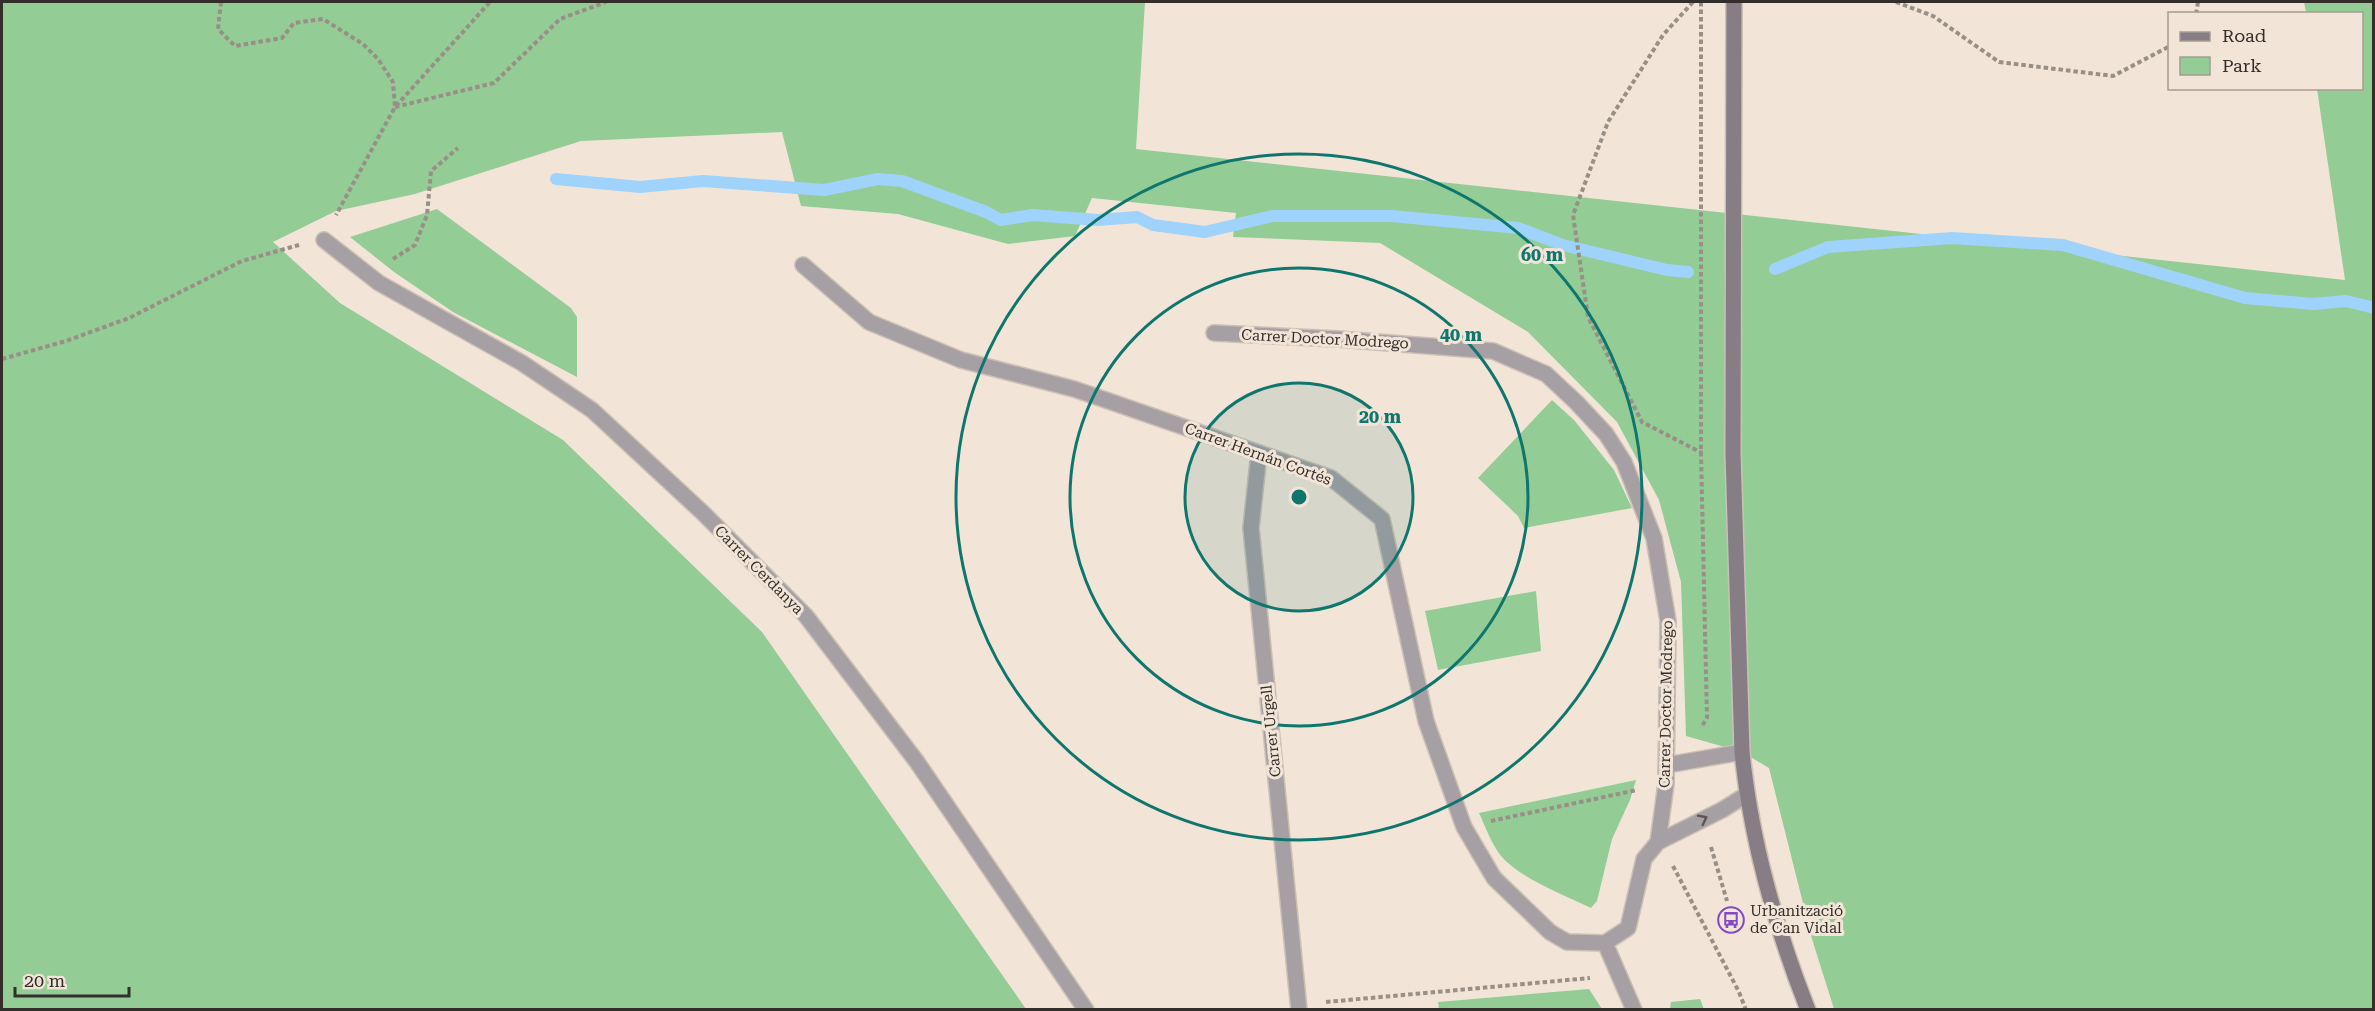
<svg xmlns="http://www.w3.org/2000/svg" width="2375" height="1011" font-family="'Roboto Serif',serif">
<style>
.green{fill:#94cc96}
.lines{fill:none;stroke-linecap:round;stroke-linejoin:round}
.stream{stroke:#a0d3fb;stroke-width:12}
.street-casing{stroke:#ccc0b5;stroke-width:18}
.secondary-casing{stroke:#ccc0b5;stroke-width:18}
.path{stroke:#988f86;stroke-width:4;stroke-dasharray:4.5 3;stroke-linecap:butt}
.street{stroke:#a6a0a5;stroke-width:15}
.secondary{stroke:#867d85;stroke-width:15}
.oneway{stroke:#5b5654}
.ring{fill:none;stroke:#0f766e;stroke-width:3}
.labels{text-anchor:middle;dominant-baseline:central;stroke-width:6;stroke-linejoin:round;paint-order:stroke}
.street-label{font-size:15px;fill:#332e29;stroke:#f2e5d8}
.poi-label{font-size:15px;fill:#332e29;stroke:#f2e5d8;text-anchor:start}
.centre{fill:#0f766e;stroke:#f2e5d8;stroke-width:3}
.ring-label{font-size:18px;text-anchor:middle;font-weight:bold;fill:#0f766e;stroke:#f2e5d8;stroke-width:6;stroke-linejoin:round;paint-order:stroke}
</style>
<rect width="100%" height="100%" fill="#f2e5d8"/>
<path class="green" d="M2 2H1145L1136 149 2345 280 2317 89 2362 88V14L2306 13 2304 2H2373V1009H1834L1812 939 1769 768 1742 752 1686 736 1681 582 1659 500 1617 422 1528 332 1380 243 1233 237 1236 213 1092 198 1075 236 1008 244 898 214 801 206 782 132 581 141 415 194 336 211 273 242 340 303 563 440 762 632 1026 1009 2 1010Z
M437 209 571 308 577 317V377L453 312 394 272 350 237Z
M1552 400 1574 420 1614 470 1632 508 1524 528 1518 516 1478 478Z
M1536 591 1541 651 1438 670 1425 611Z
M1636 780 1630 800 1612 839 1597 901 1591 908C1564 895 1521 879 1501 856 1491 843 1486 828 1479 813Z
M1589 989 1602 1009H1439L1438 1002Z
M1700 999 1704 1009H1670L1671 1002Z"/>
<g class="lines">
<path class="stream" d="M556 179 640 187 703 181 824 190 878 179 902 181 986 212 1001 220 1032 215 1098 220 1137 217 1153 225 1205 232 1272 216H1392L1518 228 1563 245 1667 270 1688 272
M1775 269 1828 247 1952 238 2063 245 2245 298 2314 304 2346 301 2374 308"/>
<g class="street-casing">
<path id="street" d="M324 240 379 283 522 363 592 410 702 512 806 616 917 762 1086 1010
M803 265 869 322 961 360 1074 389 1331 478 1382 519 1426 721 1464 827 1494 878 1550 932 1567 942 1605 943 1628 928 1644 859 1658 842 1666 784 1668 621 1654 538 1624 462 1606 434 1576 402 1546 374 1493 351 1338 339 1214 333
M1259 453 1251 528 1299 1010
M1667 765 1742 752
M1658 842 1722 810 1746 795
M1605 943 1634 1010"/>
</g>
<g class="secondary-casing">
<path id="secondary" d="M1734 2 1733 453 1742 752C1751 842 1775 926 1808 1010"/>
</g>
<path class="path" d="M221 2 218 29 235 46 282 38 294 23 323 19 363 44 378 59 393 82 395 107 336 215
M1693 2 1663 35 1608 122 1573 215 1588 317 1642 422 1702 453
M1701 2V453L1707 718 1702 726
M1896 2 1933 16 1999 62 2113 76 2170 46
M2196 14 2198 2
M396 106 490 2
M395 107 494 83 560 19 606 2
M393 259 415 245 427 215 431 171 458 148
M2 359 66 341 129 318 242 261 299 245
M1491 821 1637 790
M1711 847 1727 901
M1673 866 1739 992 1746 1010
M1326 1002 1590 978"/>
<use href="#street" class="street"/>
<use href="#secondary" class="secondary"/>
</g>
<defs><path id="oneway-chevron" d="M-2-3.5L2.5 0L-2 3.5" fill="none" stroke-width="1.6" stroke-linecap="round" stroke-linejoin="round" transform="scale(1.5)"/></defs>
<use class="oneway" href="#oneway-chevron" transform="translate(1703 819) rotate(-27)"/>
<circle cx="1299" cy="497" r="114" fill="#0f766e" fill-opacity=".12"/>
<g class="ring">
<circle cx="1299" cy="497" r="114"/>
<circle cx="1299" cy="497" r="229"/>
<circle cx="1299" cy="497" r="343"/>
</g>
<defs>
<g id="bus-ring" transform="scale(1.35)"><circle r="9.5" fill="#f2e5d8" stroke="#834ac1" stroke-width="1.5"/><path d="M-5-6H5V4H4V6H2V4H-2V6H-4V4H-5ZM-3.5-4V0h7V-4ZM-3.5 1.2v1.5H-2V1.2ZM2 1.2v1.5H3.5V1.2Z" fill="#834ac1"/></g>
</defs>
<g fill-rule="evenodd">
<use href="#bus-ring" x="1731" y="920"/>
</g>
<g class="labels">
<g class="street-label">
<text transform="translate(1325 339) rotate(3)">Carrer Doctor Modrego</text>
<text transform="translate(1258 454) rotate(20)">Carrer Hernán Cortés</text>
<text transform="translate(759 570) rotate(45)">Carrer Cerdanya</text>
<text transform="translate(1666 704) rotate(-89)">Carrer Doctor Modrego</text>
<text transform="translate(1271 731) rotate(-96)">Carrer Urgell</text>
</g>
<g class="poi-label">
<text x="1750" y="911">Urbanització<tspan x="1750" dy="17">de Can Vidal</tspan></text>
</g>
</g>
<circle cx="1299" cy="497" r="9" class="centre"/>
<g class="ring-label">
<text x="1542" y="261">60 m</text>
<text x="1461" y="341">40 m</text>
<text x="1380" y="423">20 m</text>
</g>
<rect width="2375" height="1011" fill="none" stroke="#332e29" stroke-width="6"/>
<rect x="2168" y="12" width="195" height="78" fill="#f2e5d8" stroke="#a69c92" stroke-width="1.5"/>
<rect x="2180" y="32" width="30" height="9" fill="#867d85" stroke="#a69c92" stroke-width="1.5"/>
<text x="2222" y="42" font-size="18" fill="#332e29">Road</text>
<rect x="2180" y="57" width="30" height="18" fill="#94cc96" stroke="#a69c92" stroke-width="1.5"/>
<text x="2222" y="72" font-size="18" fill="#332e29">Park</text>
<path d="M15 987v9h114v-9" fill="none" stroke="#332e29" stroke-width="3"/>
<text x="24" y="987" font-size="18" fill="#332e29" stroke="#f2e5d8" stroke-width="4.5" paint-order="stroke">20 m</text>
</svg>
